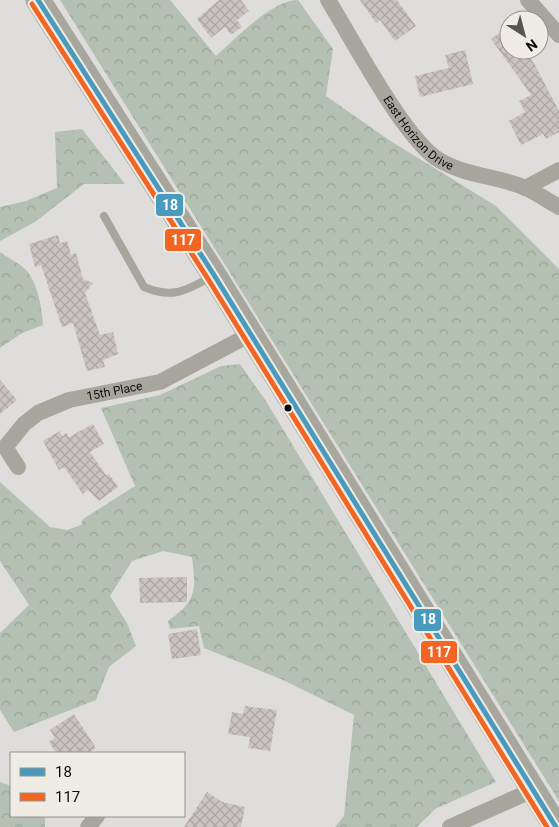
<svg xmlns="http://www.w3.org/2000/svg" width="559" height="827" font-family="Roboto,sans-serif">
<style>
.forest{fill:url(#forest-crowns)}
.building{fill:url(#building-cross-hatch)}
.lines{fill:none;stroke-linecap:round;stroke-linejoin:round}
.service{stroke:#a7a69c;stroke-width:8}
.minor{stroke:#a7a69c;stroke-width:16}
.primary{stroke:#a8a79d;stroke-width:25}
.bus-1-casing{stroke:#efece6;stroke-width:9}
.bus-2-casing{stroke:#efece6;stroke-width:9}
.bus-1{stroke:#499abc;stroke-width:5}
.bus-2{stroke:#f26522;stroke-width:5}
.bus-dot{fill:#0c0b0a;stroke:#efece6;stroke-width:2}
.labels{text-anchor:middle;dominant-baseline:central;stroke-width:4;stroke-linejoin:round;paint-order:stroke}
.street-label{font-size:12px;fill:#0c0b0a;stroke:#efece6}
.line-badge{stroke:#efece6;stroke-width:2}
.badge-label{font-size:14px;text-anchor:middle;font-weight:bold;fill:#fff}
</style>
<defs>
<pattern id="forest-crowns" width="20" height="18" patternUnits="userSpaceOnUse" patternTransform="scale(1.25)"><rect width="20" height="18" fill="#b4c0b1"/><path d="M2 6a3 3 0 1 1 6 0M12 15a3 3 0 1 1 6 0" fill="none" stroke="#9aa497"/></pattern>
<pattern id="building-cross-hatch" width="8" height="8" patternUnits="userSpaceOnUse" patternTransform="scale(1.25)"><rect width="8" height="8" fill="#cac3c1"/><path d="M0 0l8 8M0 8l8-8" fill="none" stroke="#aca6a4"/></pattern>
</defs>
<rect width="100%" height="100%" fill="#dfdddb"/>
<path class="forest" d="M60 0H170L216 56C236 39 271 0 298 0L333 49 326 96 389 140 496 206 559 269V801Z
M82 129 125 184H84L35 222 0 241V207L26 201 57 188 55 132Z
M0 252C8 258 19 263 26 270 38 283 42 309 43 325L22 333 0 348Z
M240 364 266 401 496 782 435 809 417 827H335L344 816 354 715 283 680 204 648 199 626 170 629 168 621C197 601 196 591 192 557L163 551 132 561 110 596 127 623 136 646 109 667 96 700 14 732 0 710V633L29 605 0 561V482L50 527 67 530 81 525 83 519 135 486 101 408 160 395 221 366Z
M0 782 11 786V816H45V827H0Z"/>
<path class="building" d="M219 0H241L249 11 237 20 242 27 231 35 225 27 211 38 197 19Z
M360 0H397L416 26 395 41 380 20 376 23Z
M509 26V50H525L535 65 559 111V132L546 139 543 134 521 145 509 121 525 112 519 101 531 95 491 39Z
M465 50 473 84 420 97 415 76 449 68 445 55Z
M58 235 60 243 67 241 71 255 76 253 83 279 93 283 85 293 100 335 113 332 118 354 103 360 105 367 87 371 73 323 62 327 41 265 35 267 29 244Z
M0 380 17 400 0 414Z
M93 424 104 444 90 452 106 475 109 474 118 487 99 501 88 490 83 494 64 467 59 470 43 441 60 431 62 436 67 433 69 437Z
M187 577V602L140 603 139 578Z
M197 629 201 655 172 659 168 634Z
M245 706 277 710 270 751 248 748 250 737 228 734 232 712 243 714Z
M74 714 96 748 88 753H56L49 742 55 738 50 730Z
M207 792 222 802 245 807 241 827H184Z"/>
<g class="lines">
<path class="service" d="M104 216 144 287C172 299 185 291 211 277"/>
<g class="minor">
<path id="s1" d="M328 0C352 38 404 139 439 160 466 176 497 176 526 188 537 193 548 201 559 207"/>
<path d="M528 0 559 35"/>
<path d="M525 188 559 170"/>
<path id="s2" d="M18 467 7 450V445L24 424 38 413 69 400 160 382 251 334"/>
<path d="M88 827 97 816"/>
<path d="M450 827 533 790"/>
</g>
<path class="primary" d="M38 0 214 275 556 827"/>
<g class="bus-1-casing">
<path id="bus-1" d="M38 0 214 275 556 827"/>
</g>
<g class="bus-2-casing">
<path id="bus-2" d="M32 4 208 279 547 827"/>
</g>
<use href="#bus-1" class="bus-1"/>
<use href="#bus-2" class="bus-2"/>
</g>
<circle class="bus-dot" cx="288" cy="408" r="4.5"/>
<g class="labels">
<g class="street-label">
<text stroke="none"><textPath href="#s1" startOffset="162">East Horizon Drive</textPath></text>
<text stroke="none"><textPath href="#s2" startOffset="150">15th Place</textPath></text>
</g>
</g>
<g class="line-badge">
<rect x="155" y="193" width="29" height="24" rx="5" fill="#499abc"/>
<rect x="164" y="228" width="38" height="24" rx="5" fill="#f26522"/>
<rect x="413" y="608" width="29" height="24" rx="5" fill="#499abc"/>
<rect x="420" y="640" width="38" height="24" rx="5" fill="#f26522"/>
</g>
<g class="badge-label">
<text x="170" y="210">18</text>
<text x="183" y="245">117</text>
<text x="428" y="624">18</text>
<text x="439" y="657">117</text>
</g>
<rect x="10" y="752" width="175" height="65" fill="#efece6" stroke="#94928e"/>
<rect x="20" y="768" width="25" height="8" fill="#499abc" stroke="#94928e"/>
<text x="55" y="777" font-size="15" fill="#0c0b0a">18</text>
<rect x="20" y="793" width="25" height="8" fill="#f26522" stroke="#94928e"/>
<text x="55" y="802" font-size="15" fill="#0c0b0a">117</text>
<g transform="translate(524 35) rotate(144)"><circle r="24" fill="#efece6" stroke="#94928e"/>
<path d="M0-4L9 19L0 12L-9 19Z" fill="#565453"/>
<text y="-8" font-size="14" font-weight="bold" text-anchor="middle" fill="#0c0b0a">N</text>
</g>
</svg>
